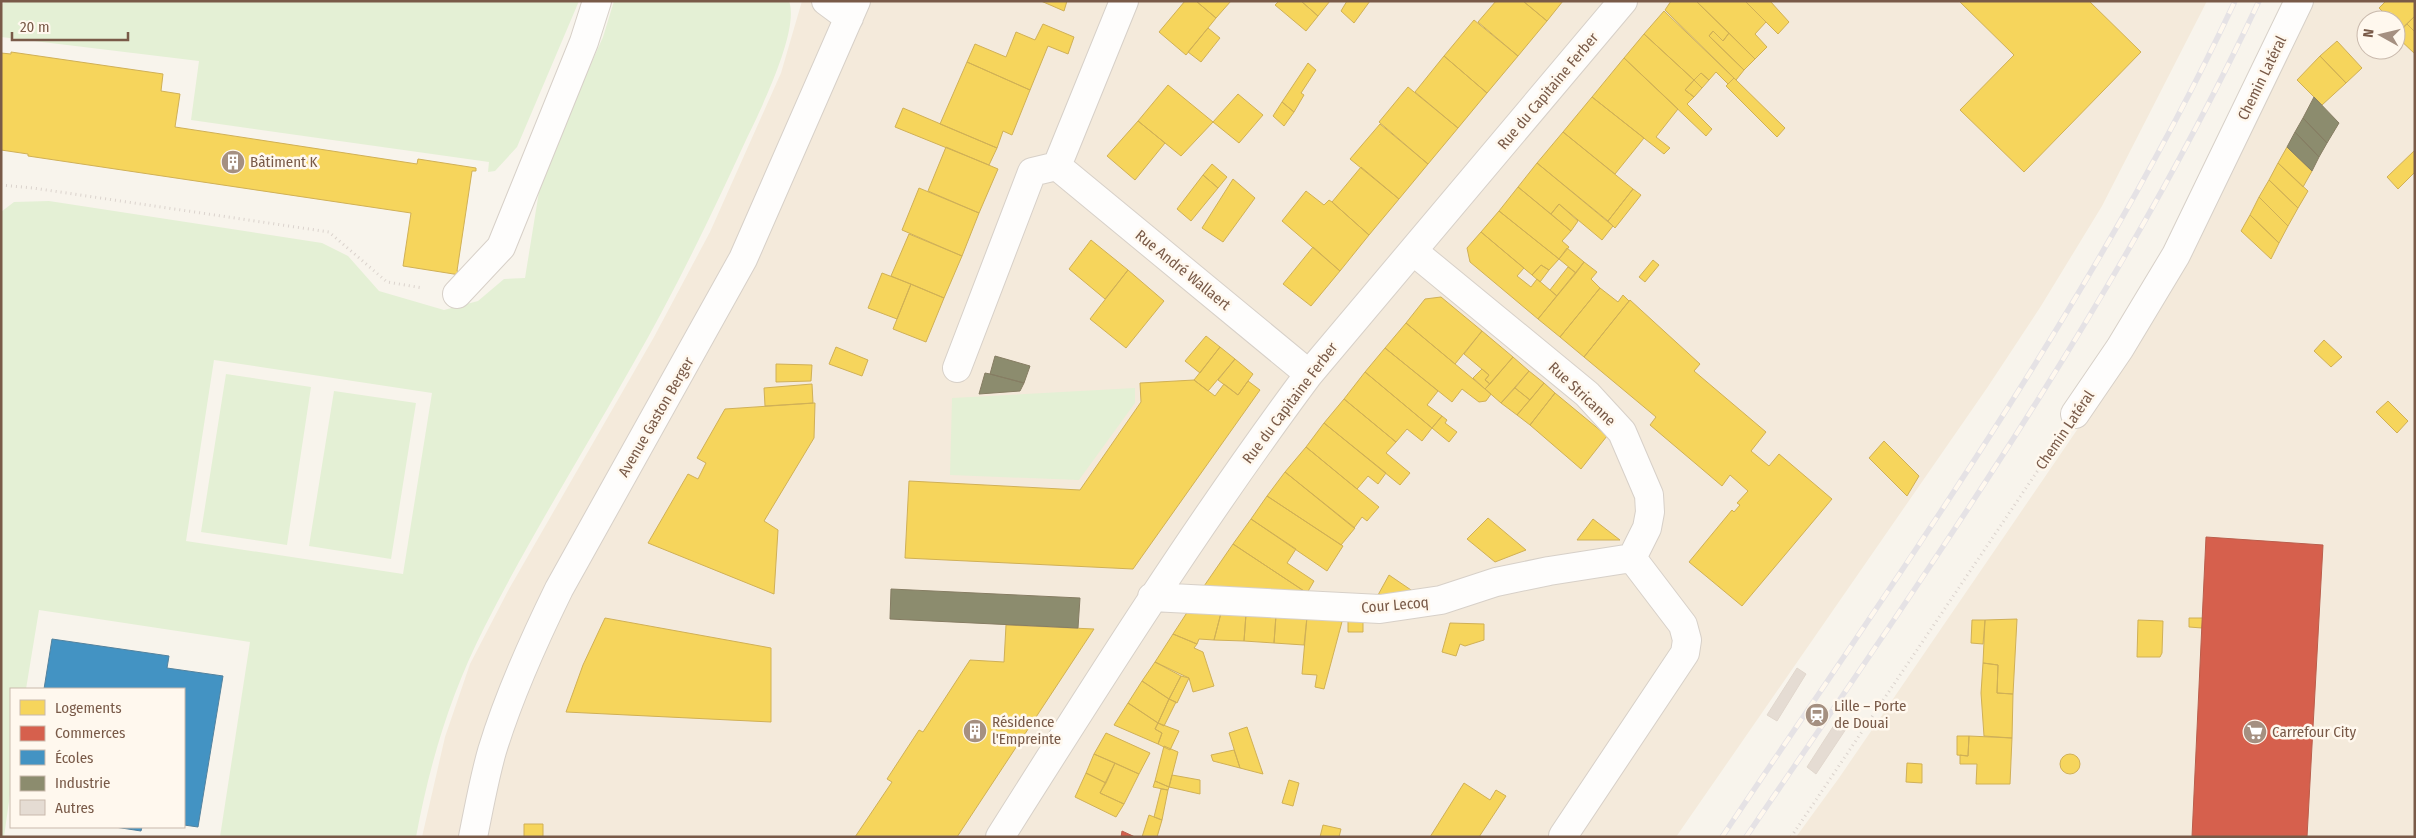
<svg xmlns="http://www.w3.org/2000/svg" width="2416" height="838" font-family="'Fira Sans Condensed',sans-serif">
<style>
.residential{fill:#f4eadb;fill-rule:evenodd}
.green{fill:#e4f0d5;fill-rule:evenodd}
.homes{fill:#f6d55c;stroke:#d0b056}
.shops{fill:#d6604d;stroke:#ba5e4c}
.schools{fill:#4393c3;stroke:#53829e}
.industry{fill:#8c8c6e;stroke:#867d63}
.building{fill:#e5dcd3;stroke:#e1d7cd}
.lines{fill:none;stroke-linecap:round;stroke-linejoin:round}
.minor-casing{stroke:#d7d0c8;stroke-width:30}
.path{stroke:#dbd3cd;stroke-width:3;stroke-dasharray:1 4;stroke-linecap:butt}
.minor{stroke:#fefdfc;stroke-width:28}
.rail-casing{stroke:#e5e2e5;stroke-width:5.5}
.rail{stroke:#fff8ee;stroke-width:4;stroke-dasharray:11;stroke-linecap:butt}
.labels{text-anchor:middle;dominant-baseline:central;stroke-width:5;stroke-linejoin:round;paint-order:stroke}
.street-label{font-size:15px;fill:#795a48;stroke:#fff8ee}
.poi-label{font-size:15px;fill:#795a48;stroke:#fff8ee;text-anchor:start}
</style>
<rect width="100%" height="100%" fill="#f8f4ec"/>
<path class="residential" d="M802 1H2207L2102 206 2041 306 1987 388 1676 837H422L445 737 470 664 509 589 654 337 710 232 781 73Z
M2315 1H2415V837H1796L1839 778 2159 310ZM2366 20H2396V50H2366Z"/>
<path class="green" d="M6 1H579L517 147 495 171 488 172 489 162 191 120 199 61 1 37V5Z
M614 1H789C800 30 760 111 746 140 711 216 675 291 633 364 584 451 530 537 485 626 450 695 430 762 416 837H220L250 642 39 610 26 689H11V787L4 837H1V212L14 202 49 201 322 243 348 256 379 291 444 310 478 301 504 279 525 278 542 173 603 37ZM214 360 432 393 403 574 186 541Z
M226 374 311 387 287 545 201 532Z
M1135 388V403L1079 480 950 475 952 398Z
M334 391 416 403 391 559 309 546Z"/>
<path class="homes" d="M1041 1H1067L1064 11Z
M1185 1H1196L1216 18 1186 55 1159 32Z
M1196 1H1231L1216 18Z
M1279 1H1301L1318 16 1306 31 1275 5Z
M1301 1H1330L1318 16Z
M1347 1H1370L1354 23 1341 11Z
M1496 1H1523L1547 21 1518 56 1478 22Z
M1523 1H1563L1547 21Z
M1671 1H1696L1729 33 1723 41 1713 31 1709 36 1744 70 1736 80 1665 10Z
M1696 1H1745L1766 22 1755 34 1767 47 1755 59Z
M1745 1H1770L1789 22 1778 34Z
M1959 1H2089L2141 52 2024 172 1960 110 2014 55Z
M2386 1H2415V16L2400 30 2396 26V20H2391L2379 8Z
M1664 11 1734 78 1728 84 1716 72 1709 80 1701 73 1694 80 1644 34Z
M2415 16V32L2407 24Z
M1474 20 1518 56 1487 93 1444 56Z
M1043 24 1074 37 1068 54 1048 46 1030 90 967 62 975 44 1006 57 1016 32 1035 40Z
M2407 24 2415 32V54L2396 36Z
M1208 28 1220 38 1201 62 1188 52Z
M1713 31 1723 41 1729 33 1755 59 1744 70 1709 36Z
M1644 34 1694 80 1685 90 1694 97 1687 104 1712 129 1706 136 1624 58Z
M2337 41 2362 68 2346 83 2320 56Z
M11 52 163 74 161 91 180 94 175 127 417 164 418 159 476 168V171H472L457 271 460 272V275L403 266 411 213 28 156V154L1 150V53L11 54Z
M1444 56 1487 93 1458 128 1415 92Z
M2320 56 2346 83 2322 105 2297 80Z
M1624 58 1678 109 1656 137 1670 148 1664 154 1592 97Z
M967 62 1030 90 1012 135 1003 131 997 148 940 124Z
M1308 63 1316 70 1301 93 1304 95 1294 112 1282 102Z
M1701 73 1709 80 1702 88 1694 80Z
M1734 78 1785 128 1777 137 1726 86Z
M1694 80 1702 88 1694 97 1685 90Z
M1168 85 1213 122 1181 156 1138 121Z
M1408 87 1458 128 1428 164 1379 122Z
M1238 94 1263 115 1239 143 1213 122Z
M1592 97 1644 138 1615 174 1563 132Z
M1282 102 1294 112 1284 126 1273 116Z
M903 108 997 148 989 165 895 127Z
M1138 121 1165 143 1135 180 1107 156Z
M1380 124 1428 164 1399 199 1350 159Z
M1563 132 1633 189 1608 221 1537 163Z
M946 147 998 169 979 213 928 191Z
M2287 147 2312 171 2303 187 2278 163Z
M2415 150V172L2398 189 2387 177Z
M1537 163 1613 226 1602 240 1559 204 1551 214 1518 187Z
M2278 163 2308 191 2298 208 2269 180Z
M1212 164 1227 177 1218 188 1203 175Z
M1361 167 1399 199 1369 235 1332 202Z
M1203 175 1218 188 1191 221 1177 209Z
M1233 179 1255 198 1223 242 1202 228Z
M2269 180 2298 208 2288 226 2259 197Z
M1518 187 1571 231 1562 241 1569 247 1559 259 1499 211Z
M919 188 979 213 962 256 902 230Z
M1633 189 1641 195 1615 228 1608 221Z
M1306 191 1324 205 1329 200 1332 202 1369 235 1340 271 1282 221Z
M2259 197 2288 226 2279 243 2250 215Z
M1559 204 1578 221 1571 231 1551 214Z
M1499 211 1559 259 1549 270 1541 265 1532 275 1481 232Z
M2250 215 2279 243 2271 259 2241 231Z
M1481 232 1524 268 1517 276 1531 287 1537 279 1557 296 1538 319 1470 262 1467 248Z
M909 234 962 256 944 298 891 276Z
M1091 240 1128 270 1105 299 1069 269Z
M1313 247 1340 271 1311 306 1283 284Z
M1567 248 1584 262 1576 273 1559 259Z
M1653 260 1659 265 1645 282 1639 277Z
M1584 262 1597 272 1591 279 1600 288 1560 337 1538 319Z
M1541 265 1549 270 1540 282 1532 275Z
M1568 267 1576 273 1557 296 1550 290Z
M1128 270 1164 301 1126 348 1090 319Z
M882 273 911 284 897 319 868 308Z
M911 284 944 298 926 342 893 329Z
M1600 288 1618 302 1623 295 1629 301 1584 357 1560 337Z
M1441 297 1482 331 1455 364 1406 323 1425 299Z
M1630 300 1700 364 1694 371 1766 432 1751 451 1769 466 1779 454 1832 499 1742 606 1689 562 1732 510 1734 512 1740 505 1737 503 1748 491 1730 475 1722 486 1650 425 1656 417 1584 357Z
M1406 323 1491 394 1486 401 1479 402 1462 389 1452 402 1385 348Z
M1482 331 1513 357 1490 384 1485 380 1489 375 1464 354Z
M1206 336 1220 347 1200 373 1185 361Z
M2324 340 2342 357 2331 367 2314 351Z
M836 347 868 360 862 376 829 364Z
M1220 347 1235 359 1208 391 1194 380Z
M1385 348 1438 391 1427 405 1442 416 1432 428 1365 372Z
M1513 357 1529 371 1501 403 1485 389Z
M1235 359 1253 374 1238 395 1218 380Z
M776 364 812 365 811 381 776 382Z
M1482 369 1489 375 1485 380 1490 384 1485 389 1473 378Z
M1529 371 1544 383 1530 400 1515 388Z
M1365 372 1432 428 1422 441 1407 429 1396 442 1344 399Z
M1194 380 1215 396 1224 384 1238 395 1248 381 1260 390 1133 569 905 558 909 481 1080 490 1141 402 1140 383Z
M1544 383 1555 393 1530 425 1517 415Z
M812 384 813 403 765 406 764 388Z
M1515 388 1530 400 1517 415 1501 403Z
M1555 393 1607 436 1581 469 1530 425Z
M1344 399 1396 442 1386 453 1410 473 1400 485 1324 423Z
M2388 401 2408 421 2397 433 2376 412Z
M815 403 814 438 764 521 778 530 774 594 648 543 688 474 698 479 706 463 697 458 725 409Z
M1442 416 1447 420 1445 423 1457 432 1449 442 1432 428Z
M1324 423 1386 473 1378 484 1368 476 1357 489 1306 447Z
M1884 441 1919 476 1907 496 1869 458Z
M1306 447 1379 507 1367 521 1362 517 1354 528 1285 472Z
M1285 472 1355 528 1341 545 1267 496Z
M1267 496 1343 546 1327 571 1251 519Z
M1488 518 1526 550 1495 562 1467 539Z
M1251 519 1296 549 1287 563 1314 581 1307 593 1233 544Z
M1593 519 1620 540H1577Z
M1233 544 1307 593 1202 589Z
M1389 575 1414 592 1378 595Z
M1188 611 1221 613 1214 640 1199 639 1197 644 1173 634Z
M1221 613 1246 614 1244 641 1214 640Z
M1246 614 1276 615 1274 643 1244 641Z
M1276 615 1307 617 1304 645 1274 643Z
M1307 617 1343 618 1324 689 1315 687 1317 675 1302 674Z
M605 618 771 648V722L566 712 583 665Z
M1348 618 1363 619V632H1348Z
M2189 618H2203L2202 628 2189 627Z
M2017 619 2013 694 1997 693 1998 665 1983 663 1985 620Z
M1972 620H1985L1983 644 1971 643Z
M2138 620 2163 621 2162 653 2160 657H2137Z
M1450 623 1484 624V640L1465 646 1460 644 1456 656 1442 652Z
M1006 625 1094 629 957 837H855L892 782 887 779 919 730 923 732 970 660 1004 662Z
M1173 634 1197 644 1194 648 1203 652 1214 686 1193 692 1189 678 1155 662Z
M1155 662 1181 676 1169 699 1142 681Z
M1983 663 1998 665 1997 693 2013 694 2012 738 1984 736 1981 693Z
M1181 676 1189 678 1177 703 1169 699Z
M1142 681 1169 699 1158 723 1128 703Z
M1169 699 1176 702 1164 726 1158 723Z
M1128 703 1158 723 1155 729 1162 733 1158 744 1114 725Z
M1158 723 1179 731 1170 750 1158 744 1162 733 1155 729Z
M1247 727 1263 774 1240 768 1229 733Z
M1106 733 1150 753 1139 774 1094 754Z
M1957 736H1969L1968 756 1957 755Z
M1969 736 2012 738 2010 784H1976L1977 764H1960V755L1968 756Z
M1164 746 1178 752 1169 787 1155 781Z
M1234 750 1240 768 1213 761 1211 755Z
M2060 764a10 10 0 1 1 20 0a10 10 0 1 1-20 0Z
M1094 754 1115 763 1106 783 1086 773Z
M1115 763 1139 774 1124 804 1100 793Z
M1907 763 1922 764V783L1906 782Z
M1086 773 1106 783 1100 793 1124 804 1116 817 1075 797Z
M1172 775 1200 780V794L1169 787Z
M1289 780 1299 783 1293 806 1282 803Z
M1155 781 1169 787 1168 790 1153 787Z
M1464 783 1490 800 1496 790 1506 796 1479 837H1430Z
M1161 789 1168 790 1162 820 1154 817Z
M1149 815 1162 820 1157 837H1142Z
M524 824H543V837H524Z
M1323 825 1341 829 1339 837H1320Z"/>
<path class="shops" d="M2206 537 2323 545 2307 837H2192Z
M1122 831 1135 837H1121Z"/>
<path class="schools" d="M52 639 169 656 167 668 223 676 198 827 184 825V689H44Z
M115 827H142L141 831Z"/>
<path class="industry" d="M2314 97 2339 123 2327 143 2303 118Z
M2303 118 2327 143 2319 157 2295 132Z
M2295 132 2319 157 2312 171 2287 147Z
M995 356 1030 366 1024 383 990 374Z
M985 373 990 374 1024 383 1020 391 979 394Z
M891 589 1080 598 1078 628 890 619Z"/>
<path class="building" d="M1797 668 1806 674 1777 721 1767 715Z
M1838 719 1848 726 1816 774 1807 767Z"/>
<g class="lines">
<g class="minor-casing">
<path id="minor" d="M826 1 849 18
M1124 1 1057 166 1309 374
M1413 251 1587 394 1622 432 1649 495 1650 512 1647 528 1632 558 1683 625 1687 640 1685 653 1563 836
M457 294 501 247 584 42 597 1
M957 368 1032 172 1057 166
M2075 414 2120 348 2176 255 2299 1
M1152 597 1380 609 1441 600 1496 582 1549 571 1632 558
M473 837C479 808 484 779 492 751 509 695 533 642 559 589L743 259 856 1
M1000 837C1099 680 1198 523 1309 374L1623 1"/>
</g>
<path class="path" d="M1 185 33 188 329 232 387 282 423 288
M1791 837 2057 442"/>
<use href="#minor" class="minor"/>
<g class="rail-casing">
<path id="rail" d="M1722 837C1904 566 2096 297 2235 1
M1746 837C1930 567 2120 298 2259 1"/>
</g>
<use href="#rail" class="rail"/>
</g>
<defs>
<g id="building-disc" transform="scale(1.25)"><circle r="9.5" fill="#a59081" stroke="#fff8ee"/><path d="M-4-6H4V6H1V3H-1V6H-4ZM-2.5-4.3h1.7v1.8h-1.7ZM.8-4.3h1.7v1.8H.8ZM-2.5-1h1.7V.8h-1.7ZM.8-1h1.7V.8H.8Z" fill="#fff"/></g>
<g id="station-disc" transform="scale(1.25)"><circle r="9.5" fill="#a59081" stroke="#fff8ee"/><path d="M-3-6H3Q5-6 5-4V2Q5 4 3 4L4.5 6H3L1.5 4h-3L-3 6H-4.5L-3 4Q-5 4-5 2V-4Q-5-6-3-6ZM-3.5-4v3h7v-3ZM-3.5 1v1.5H-2V1ZM2 1v1.5H3.5V1Z" fill="#fff"/></g>
<g id="supermarket-disc" transform="scale(1.25)"><circle r="9.5" fill="#a59081" stroke="#fff8ee"/><path d="M-6-5.5h2.5l.6 2H6L4.5 2H-2.5L-4.4-4H-6ZM-1.5 3.2a1.3 1.3 0 1 0 .1 0ZM3 3.2a1.3 1.3 0 1 0 .1 0Z" fill="#fff"/></g>
</defs>
<g fill-rule="evenodd">
<use href="#building-disc" x="233" y="162"/>
<use href="#station-disc" x="1817" y="715"/>
<use href="#building-disc" x="975" y="731"/>
<use href="#supermarket-disc" x="2255" y="732"/>
</g>
<g class="labels">
<g class="street-label">
<text transform="translate(2262 78) rotate(-64)">Chemin Latéral</text>
<text transform="translate(1548 91) rotate(-50)">Rue du Capitaine Ferber</text>
<text transform="translate(1183 270) rotate(39)">Rue André Wallaert</text>
<text transform="translate(1582 394) rotate(43)">Rue Stricanne</text>
<text transform="translate(1290 403) rotate(-53)">Rue du Capitaine Ferber</text>
<text transform="translate(656 417) rotate(-60)">Avenue Gaston Berger</text>
<text transform="translate(2065 430) rotate(-56)">Chemin Latéral</text>
<text transform="translate(1395 605) rotate(-5)">Cour Lecoq</text>
</g>
<g class="poi-label">
<text x="250" y="162">Bâtiment K</text>
<text x="1834" y="706">Lille – Porte<tspan x="1834" dy="17">de Douai</tspan></text>
<text x="992" y="722">Résidence<tspan x="992" dy="17">l'Empreinte</tspan></text>
<text x="2272" y="732">Carrefour City</text>
</g>
</g>
<rect width="2416" height="838" fill="none" stroke="#795a48" stroke-width="5"/>
<rect x="10" y="688" width="175" height="140" fill="#fff8ee" stroke="#c9b9ac"/>
<rect x="20" y="700" width="25" height="15" fill="#f6d55c" stroke="#c9b9ac"/>
<text x="55" y="713" font-size="15" fill="#795a48">Logements</text>
<rect x="20" y="726" width="25" height="15" fill="#d6604d" stroke="#c9b9ac"/>
<text x="55" y="738" font-size="15" fill="#795a48">Commerces</text>
<rect x="20" y="750" width="25" height="15" fill="#4393c3" stroke="#c9b9ac"/>
<text x="55" y="763" font-size="15" fill="#795a48">Écoles</text>
<rect x="20" y="776" width="25" height="15" fill="#8c8c6e" stroke="#c9b9ac"/>
<text x="55" y="788" font-size="15" fill="#795a48">Industrie</text>
<rect x="20" y="800" width="25" height="15" fill="#e5dcd3" stroke="#c9b9ac"/>
<text x="55" y="813" font-size="15" fill="#795a48">Autres</text>
<g transform="translate(2381 35) rotate(278)"><circle r="24" fill="#fff8ee" stroke="#c9b9ac"/>
<path d="M0-4L9 19L0 12L-9 19Z" fill="#a59081"/>
<text y="-8" font-size="14" font-weight="bold" text-anchor="middle" fill="#795a48">N</text>
</g>
<path d="M12 32v8h116v-8" fill="none" stroke="#795a48" stroke-width="2.5"/>
<text x="20" y="32" font-size="15" fill="#795a48" stroke="#fff8ee" stroke-width="4" paint-order="stroke">20 m</text>
</svg>
